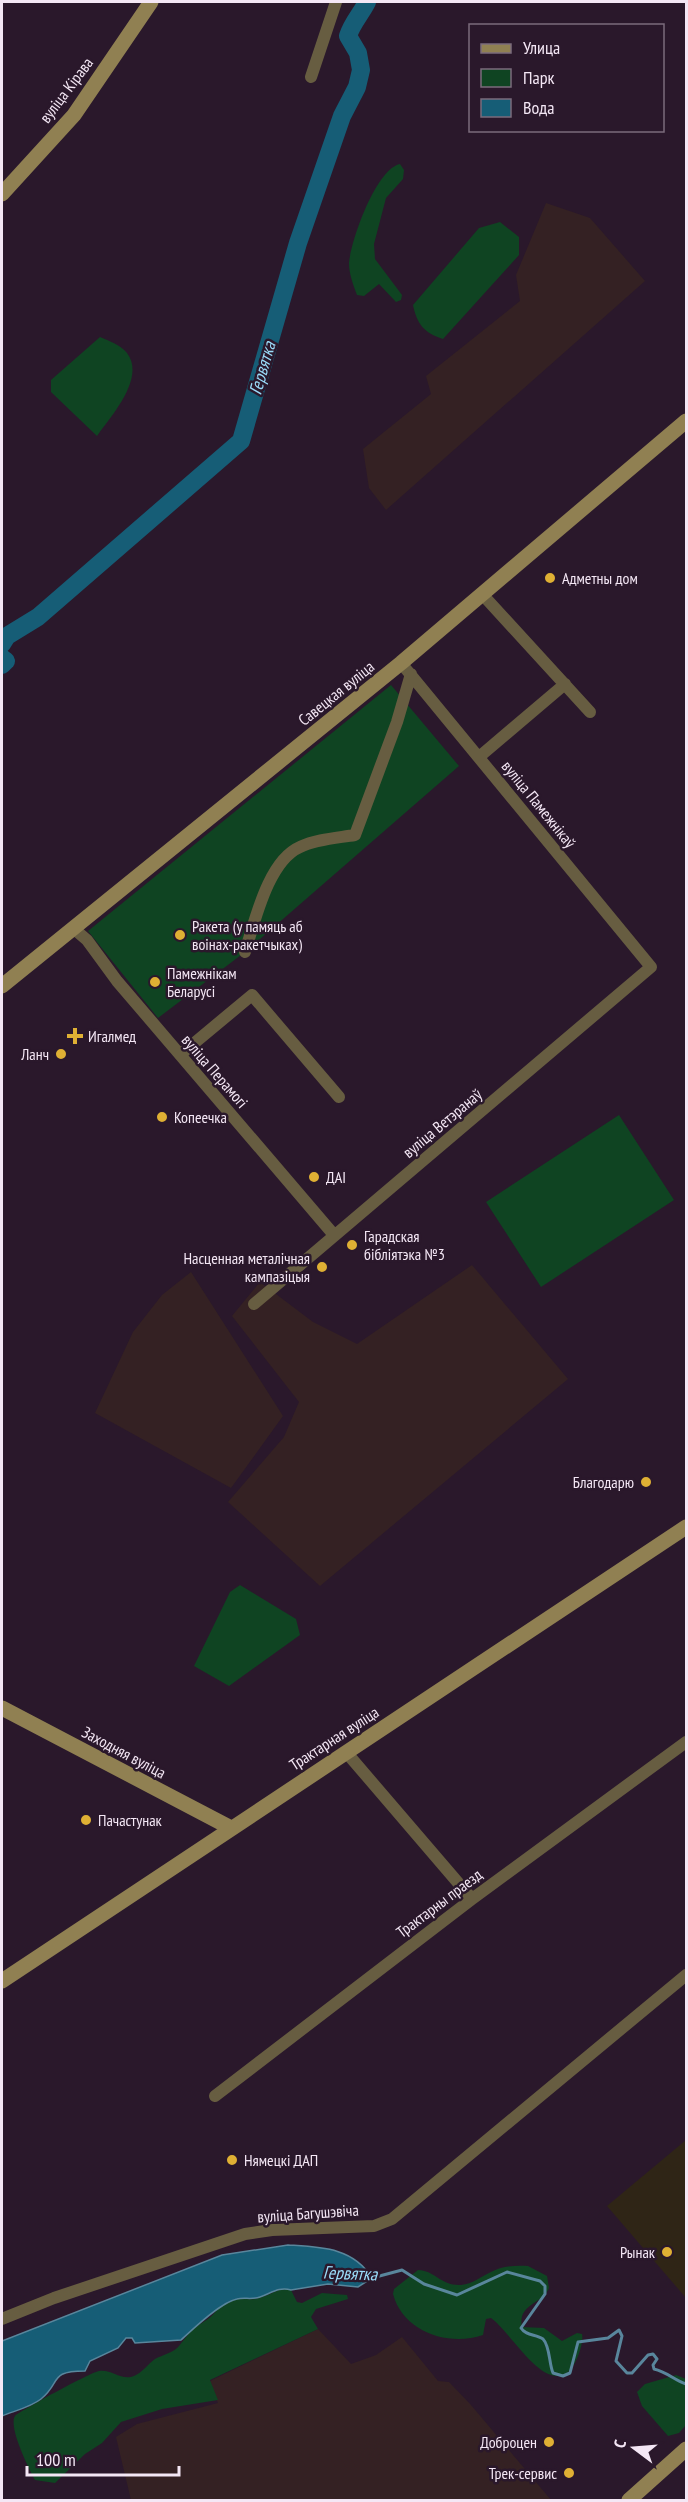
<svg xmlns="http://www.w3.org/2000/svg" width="688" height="2502" font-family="'PT Sans Narrow',sans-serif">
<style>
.commercial{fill:#2f2516}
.industrial{fill:#342123}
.green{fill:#0f4422}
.water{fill:#165d76;stroke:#59869c;stroke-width:1.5}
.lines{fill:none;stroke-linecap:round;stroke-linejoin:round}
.stream{stroke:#59869c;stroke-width:3}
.river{stroke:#165d76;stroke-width:18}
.street{stroke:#675d41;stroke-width:12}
.secondary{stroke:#908052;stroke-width:15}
.poi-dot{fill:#dfb034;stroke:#2a182b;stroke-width:2}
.labels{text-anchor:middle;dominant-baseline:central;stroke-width:5;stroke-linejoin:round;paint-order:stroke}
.street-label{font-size:16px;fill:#f4e7f5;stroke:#2a182b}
.poi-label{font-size:16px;fill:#f4e7f5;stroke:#2a182b;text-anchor:start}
.water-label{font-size:18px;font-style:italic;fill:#9adbf8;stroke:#2a182b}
</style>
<rect width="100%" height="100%" fill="#2a182b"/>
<path class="commercial" d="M686 2140V2298L607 2206Z"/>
<path class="industrial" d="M546 203 590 218 645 281 386 510 369 488 363 449 431 394 426 376 520 301 516 275Z
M472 1265 568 1379 320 1586 228 1502 284 1437 299 1402 232 1316 260 1282 313 1322 357 1344Z
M191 1272 283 1416 231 1488 95 1413 133 1332 162 1295Z
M318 2329 351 2364 376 2355 402 2337 438 2381 449 2382 471 2405 551 2500H131L116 2437 137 2424 218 2403 210 2381Z"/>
<path class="green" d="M400 164 404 170 403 179 386 198 374 244 375 259 402 295 401 300 396 302 379 284 364 296 357 295C353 284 349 274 349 263 351 240 376 169 400 164Z
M500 222 519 237V255L443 339C424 333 417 324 413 305L479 228Z
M100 337C109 341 121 345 127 353 146 378 111 416 97 436L51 392V380Z
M391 685 459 766 245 952 158 1018 88 931Z
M619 1115 674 1200 541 1287 486 1202Z
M240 1585 296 1619 300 1635 229 1686 194 1666 230 1592Z
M528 2266 547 2276 549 2288C543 2304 517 2304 522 2327L544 2328 562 2341 577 2333 582 2334C584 2343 577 2362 571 2369 546 2397 512 2333 491 2318L486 2319 483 2335C449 2347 403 2332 393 2294L394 2289 418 2270C434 2270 441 2286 461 2285 473 2284 480 2277 491 2272 501 2266 516 2265 528 2266Z
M285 2288 291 2290 297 2302 302 2303 322 2293 347 2295 348 2299 316 2309 311 2317 318 2329 210 2380 218 2400 162 2409 121 2422 102 2443 85 2454 55 2483 35 2480C29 2469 8 2427 15 2416 18 2412 91 2372 99 2371 112 2369 121 2381 134 2376 142 2373 148 2364 155 2359 162 2355 175 2352 179 2346 193 2329 188 2332 208 2319 215 2314 219 2305 228 2301 237 2297 246 2300 255 2299 265 2297 275 2291 285 2288Z
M676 2375 686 2379V2425L679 2433 668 2436 642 2406 637 2392 645 2384Z"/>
<path class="water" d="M288 2245C320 2247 353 2247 372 2278L358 2287 328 2284 291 2290C279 2286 270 2294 260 2297 252 2300 244 2297 237 2299 221 2302 193 2329 181 2340L135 2343 132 2338H126L118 2348 90 2361 85 2371C48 2371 62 2382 41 2399 31 2407 14 2411 2 2416V2341L222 2255Z"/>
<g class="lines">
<path class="stream" d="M372 2278 402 2270 424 2284 457 2295 507 2272 540 2281 545 2286V2294L521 2328C526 2336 536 2334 543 2339 550 2346 549 2364 553 2373L563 2376 570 2373 578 2342 608 2338 619 2330 622 2336 616 2361 627 2373H632L648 2355 653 2354 657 2359 653 2365 654 2369C667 2372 674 2380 686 2384"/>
<path class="river" d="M2 644 7 636 38 617 241 441 298 243 342 116 357 87 361 70 358 53 348 36C352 23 361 14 367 2
M2 658 6 661 2 665"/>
<path class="street" d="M311 77 336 2
M482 594 590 712
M479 757 565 684
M73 928 87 940 117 981 334 1235
M245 952C255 921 268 861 300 847 317 839 337 838 355 835L397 722 411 674
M180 1055 252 995 339 1097
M254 1304 651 967 401 663
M346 1752 472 1899
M215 2096 472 1899 686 1742
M2 2319 54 2298 245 2234 272 2230 374 2226 392 2219 686 1975"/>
<path class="secondary" d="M2 194 74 115 151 2
M2 986 401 663 686 421
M2 1708 231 1828
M2 1981 686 1527
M629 2500 686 2449"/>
</g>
<g class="poi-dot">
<circle cx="550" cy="578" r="6"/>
<circle cx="180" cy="935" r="6"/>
<circle cx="155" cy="982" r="6"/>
<path d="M72 1027h6v6h6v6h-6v6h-6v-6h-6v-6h6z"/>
<circle cx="61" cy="1054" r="6"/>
<circle cx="162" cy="1117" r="6"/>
<circle cx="314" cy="1177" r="6"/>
<circle cx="352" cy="1245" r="6"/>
<circle cx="322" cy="1267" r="6"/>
<circle cx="646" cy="1482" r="6"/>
<circle cx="86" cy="1820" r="6"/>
<circle cx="232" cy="2160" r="6"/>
<circle cx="667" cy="2252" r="6"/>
<circle cx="549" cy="2442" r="6"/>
<circle cx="569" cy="2473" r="6"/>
</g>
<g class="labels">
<g class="street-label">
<text transform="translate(66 90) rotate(-53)">вуліца Кірава</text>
<text transform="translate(336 693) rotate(-39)">Савецкая вуліца</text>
<text transform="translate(539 804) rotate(51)">вуліца Памежнікаў</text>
<text transform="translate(215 1071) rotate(49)">вуліца Перамогі</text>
<text transform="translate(442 1123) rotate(-40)">вуліца Ветэранаў</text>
<text transform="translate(334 1738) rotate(-33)">Трактарная вуліца</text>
<text transform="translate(124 1752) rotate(28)">Заходняя вуліца</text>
<text transform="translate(439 1903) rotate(-37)">Трактарны праезд</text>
<text transform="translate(308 2213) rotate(-4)">вуліца Багушэвіча</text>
</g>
<g class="poi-label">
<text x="562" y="578">Адметны дом</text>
<text x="192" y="926">Ракета (у памяць аб<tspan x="192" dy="18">воінах-ракетчыках)</tspan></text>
<text x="167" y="973">Памежнікам<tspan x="167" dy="18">Беларусі</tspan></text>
<text x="88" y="1036">Игалмед</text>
<text x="49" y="1054" text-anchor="end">Ланч</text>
<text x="174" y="1117">Копеечка</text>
<text x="326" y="1177">ДАІ</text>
<text x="364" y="1236">Гарадская<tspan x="364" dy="18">бібліятэка №3</tspan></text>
<text x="310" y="1258" text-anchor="end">Насценная металічная<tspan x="310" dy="18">кампазіцыя</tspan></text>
<text x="634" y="1482" text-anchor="end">Благодарю</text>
<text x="98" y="1820">Пачастунак</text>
<text x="244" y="2160">Нямецкі ДАП</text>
<text x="655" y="2252" text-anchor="end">Рынак</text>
<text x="537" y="2442" text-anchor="end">Доброцен</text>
<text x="557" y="2473" text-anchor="end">Трек-сервис</text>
</g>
<g class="water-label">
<text transform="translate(262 368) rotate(-74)">Гервятка</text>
<text transform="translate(350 2273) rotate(2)">Гервятка</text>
</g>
</g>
<rect width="688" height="2502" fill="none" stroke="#f4e7f5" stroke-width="6"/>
<rect x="469" y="24" width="195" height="108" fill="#2a182b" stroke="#7b6b7c" stroke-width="1.5"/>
<rect x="481" y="44" width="30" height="9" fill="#908052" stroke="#7b6b7c" stroke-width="1.5"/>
<text x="523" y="54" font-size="18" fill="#f4e7f5">Улица</text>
<rect x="481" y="69" width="30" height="18" fill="#0f4422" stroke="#7b6b7c" stroke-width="1.5"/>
<text x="523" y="84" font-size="18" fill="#f4e7f5">Парк</text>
<rect x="481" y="99" width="30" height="18" fill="#165d76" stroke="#7b6b7c" stroke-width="1.5"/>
<text x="523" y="114" font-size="18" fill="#f4e7f5">Вода</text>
<g transform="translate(634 2448) rotate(286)" stroke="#2a182b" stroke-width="4.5" paint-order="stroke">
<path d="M0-4.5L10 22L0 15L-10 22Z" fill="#f4e7f5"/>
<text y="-9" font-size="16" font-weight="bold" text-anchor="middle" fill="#f4e7f5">С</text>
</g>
<path d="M27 2466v9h152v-9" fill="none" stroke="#f4e7f5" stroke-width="3"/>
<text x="36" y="2466" font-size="18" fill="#f4e7f5" stroke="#2a182b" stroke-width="4.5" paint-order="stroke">100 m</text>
</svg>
